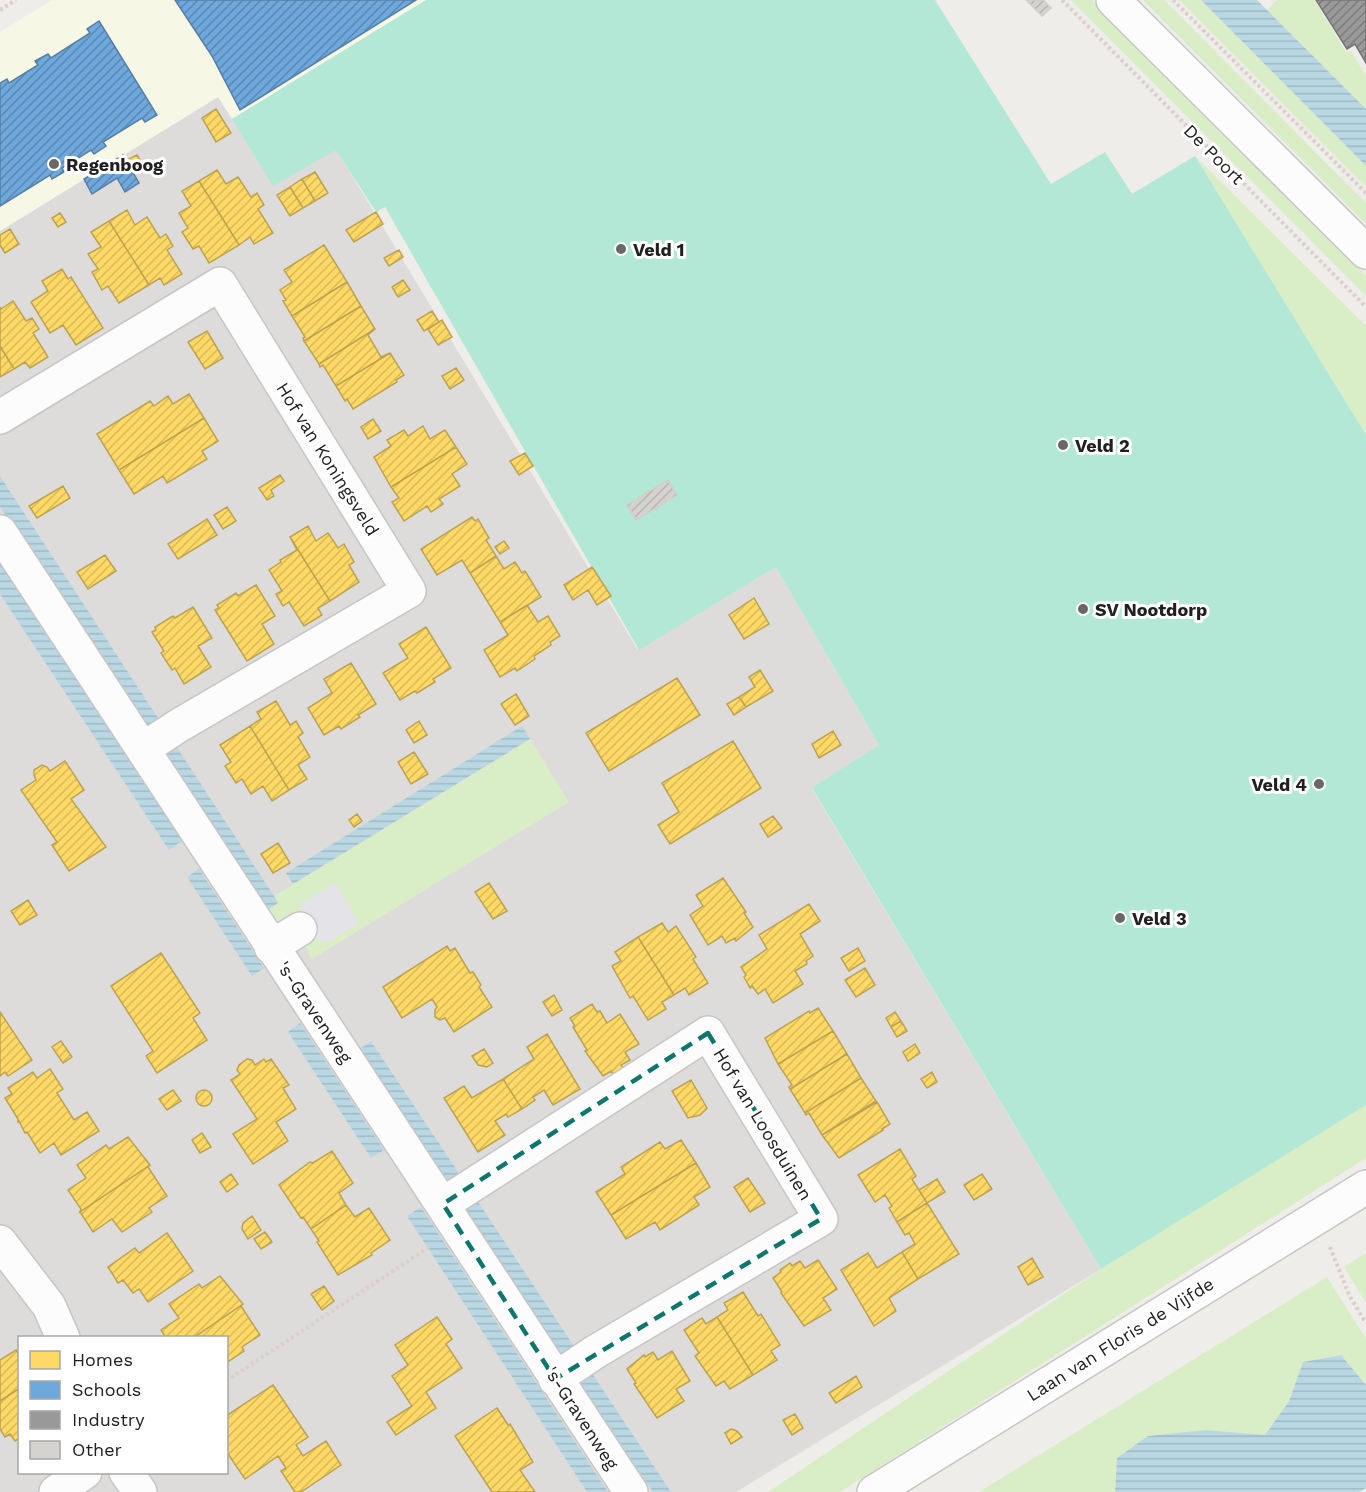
<svg xmlns="http://www.w3.org/2000/svg" width="1366" height="1492" font-family="'Work Sans',sans-serif">
<style>
.residential{fill:#dddcda;fill-rule:evenodd}
.education{fill:#f6f7e5}
.grass{fill:#d9eec6}
.pitch{fill:#b2e8d5}
.plaza{fill:#e4e3e8}
.water{fill:url(#water-rules)}
.homes{fill:url(#homes-hatch);stroke:#bca251;stroke-width:1.5}
.schools{fill:url(#schools-hatch);stroke:#577fa4;stroke-width:1.5}
.industry{fill:url(#industry-hatch);stroke:#757575;stroke-width:1.5}
.building{fill:url(#building-hatch);stroke:#d2cfca;stroke-width:1.5}
.lines{fill:none;stroke-linecap:round;stroke-linejoin:round}
.minor-casing{stroke:#c7c6c5;stroke-width:36}
.path{stroke:#dcceca;stroke-width:4;stroke-dasharray:3 3;stroke-linecap:butt}
.minor{stroke:#fcfcfc;stroke-width:33}
.marked{fill:none;stroke:#0f766e;stroke-width:4.5;stroke-dasharray:12 8;stroke-linejoin:round}
.poi-dot{fill:#686866;stroke:#fff;stroke-width:2}
.labels{text-anchor:middle;dominant-baseline:central;stroke-width:6;stroke-linejoin:round;paint-order:stroke}
.street-label{font-size:18px;fill:#202020;stroke:#fff}
.poi-label{font-size:18px;font-weight:bold;fill:#202020;stroke:#fff;text-anchor:start}
</style>
<defs>
<pattern id="water-rules" width="6" height="5" patternUnits="userSpaceOnUse" patternTransform="scale(1.5)"><rect width="6" height="5" fill="#bad8e3"/><path d="M0 2.5h6" fill="none" stroke="#a0b9c2"/></pattern>
<pattern id="homes-hatch" width="6" height="6" patternUnits="userSpaceOnUse" patternTransform="scale(1.5)"><rect width="6" height="6" fill="#ffd966"/><path d="M-1 1l2-2M0 6l6-6M5 7l2-2" fill="none" stroke="#daba58"/></pattern>
<pattern id="schools-hatch" width="6" height="6" patternUnits="userSpaceOnUse" patternTransform="scale(1.5)"><rect width="6" height="6" fill="#6fa8dc"/><path d="M-1 1l2-2M0 6l6-6M5 7l2-2" fill="none" stroke="#5b88b2"/></pattern>
<pattern id="industry-hatch" width="6" height="6" patternUnits="userSpaceOnUse" patternTransform="scale(1.5)"><rect width="6" height="6" fill="#999"/><path d="M-1 1l2-2M0 6l6-6M5 7l2-2" fill="none" stroke="#7c7c7c"/></pattern>
<pattern id="building-hatch" width="6" height="6" patternUnits="userSpaceOnUse" patternTransform="scale(1.5)"><rect width="6" height="6" fill="#d5d3d0"/><path d="M-1 1l2-2M0 6l6-6M5 7l2-2" fill="none" stroke="#b7b5b2"/></pattern>
</defs>
<rect width="100%" height="100%" fill="#eeede9"/>
<path class="residential" d="M218 97 336 149 638 650 776 567 879 745 812 789 1101 1269 736 1492H0V231ZM20 1338H226V1472H20Z"/>
<path class="education" d="M52 0H426L232 119 218 97 0 231V32Z"/>
<path class="grass" d="M1071 0H1092L1366 276V296Z
M1143 0H1164L1366 203V224Z
M1179 0H1201L1366 166V187Z
M1277 0H1314L1346 52 1351 51 1366 76V109L1267 10Z
M1195 156 1366 326V435Z
M530 739 569 802 312 959 298 935 284 943 264 912 278 903 274 896Z
M1366 1105V1158L840 1492H768L1101 1269Z
M1366 1253V1303L1344 1267Z
M1327 1277 1366 1339V1385L1341 1355 1303 1362 1289 1401 1265 1435 1206 1430 1117 1458 1115 1492H979Z"/>
<path class="pitch" d="M426 0H935L1051 184 1105 152 1132 194 1195 156 1366 435V1105L1101 1269 812 788 879 745 776 567 639 650 385 207 376 212 336 150 273 186 232 119Z"/>
<path class="plaza" d="M336 883 359 924 325 943 300 929 301 903Z"/>
<path class="water" d="M1201 0H1257L1366 109V166Z
M0 476 274 896 278 903 264 912 0 507Z
M0 564 182 841 169 850 0 594Z
M522 726 530 739 293 884 286 873Z
M199 869 264 968 252 976 187 877Z
M300 1023 384 1150 371 1158 288 1032Z
M371 1041 671 1492H653L358 1050Z
M421 1207 608 1492H587L407 1216Z
M1341 1355 1366 1385V1488L1359 1492H1115L1117 1458 1148 1436 1206 1430 1265 1435 1289 1401 1303 1362Z"/>
<path class="homes" d="M216 109 231 133 216 142 202 118Z
M137 155 143 164 135 169 129 159Z
M217 170 226 184 238 177 251 197 257 193 264 205 258 209 273 233 254 244 250 237 239 245 199 181Z
M315 172 328 193 315 201 302 179Z
M302 179 315 201 303 208 290 187Z
M199 181 239 245 209 263 199 246 193 249 182 232 188 228 179 213 191 206 182 191Z
M290 187 303 208 290 216 277 195Z
M127 210 135 225 147 217 160 238 166 234 173 246 167 250 182 274 164 285 160 278 149 285 109 221Z
M376 212 383 224 354 242 346 230Z
M60 213 66 222 58 227 52 218Z
M109 221 149 285 119 303 108 286 102 290 92 272 98 269 88 254 101 247 91 232Z
M10 229 19 244 5 253 0 245V235Z
M324 245 347 282 292 316 283 301 286 300 280 290 292 282 284 270Z
M399 250 403 257 389 266 384 258Z
M62 269 68 279 71 277 103 328 76 345 63 325 50 333 31 302 48 291 42 281Z
M403 280 410 290 398 297 392 287Z
M347 282 361 306 304 341 303 338 305 337 292 316Z
M13 301 26 321 32 318 39 329 33 333 48 357 30 368 25 362 14 369 0 346V307L1 309Z
M361 306 375 329 319 364 304 341Z
M432 311 439 322 424 331 417 320Z
M442 320 452 337 438 345 428 329Z
M375 329 368 335 381 357 390 353 336 386 323 365 320 367 319 364Z
M207 331 223 358 205 369 188 342Z
M0 346 14 369 0 377Z
M390 353 404 375 396 380 397 382 353 409 347 399 345 401 336 386Z
M456 368 464 380 450 389 442 376Z
M189 394 204 418 119 470 97 434 150 401 154 406 168 396 173 404Z
M204 418 218 441 202 451 207 459 167 483 163 476 134 494 119 470Z
M373 419 381 431 368 439 361 427Z
M423 426 430 439 445 430 456 447 391 487 374 457 391 446 387 440 404 430 408 436Z
M456 447 467 464 452 474 460 486 439 499 443 504 431 512 427 506 404 521 392 502 399 498 391 487Z
M525 453 533 466 519 475 510 461Z
M280 475 284 481 271 490 274 496 267 500 259 488Z
M63 486 70 498 37 518 29 506Z
M227 507 236 521 223 529 214 515Z
M472 517 475 521 478 519 489 538 486 540 496 556 470 573 462 560 437 575 421 549Z
M207 519 217 535 178 559 168 544Z
M308 526 316 541 328 533 338 548 344 544 354 562 349 565 359 582 330 601 290 537Z
M290 537 330 601 318 608 322 615 304 626 289 602 283 606 276 594 282 591 269 570 281 562 280 560 297 550Z
M504 541 509 548 500 554 495 547Z
M105 555 116 571 88 589 77 572Z
M496 556 504 569 515 562 522 573 525 571 541 597 500 622 470 573Z
M592 567 611 596 597 605 588 590 573 600 564 585Z
M256 585 275 616 262 624 274 644 247 661 215 610 219 608 217 605 236 593 238 596Z
M754 598 769 624 744 639 729 615Z
M527 605 538 622 548 616 560 636 550 642 551 645 534 656 535 659 517 671 515 668 500 677 484 650 508 635 500 622Z
M193 607 212 638 198 646 211 667 184 684 175 668 172 670 161 653 164 651 152 632 156 630 155 627 173 616 175 618Z
M426 627 451 668 433 679 435 682 417 693 415 691 400 700 383 673 408 658 399 644Z
M351 663 376 704 358 715 360 717 341 729 339 726 324 735 308 708 332 693 324 679Z
M760 670 773 691 746 707 739 697 755 687 749 677Z
M677 678 700 715 609 771 586 733Z
M516 694 529 716 515 725 501 704Z
M739 697 746 707 734 715 727 704Z
M276 701 290 725 296 721 303 733 298 737 310 757 298 765 307 779 289 790 250 726 261 719 257 712Z
M419 721 427 735 414 743 406 730Z
M250 726 289 790 272 801 263 786 251 794 242 779 236 783 225 766 231 762 220 745Z
M833 731 841 745 819 758 812 744Z
M733 741 761 788 670 844 658 825 679 812 662 783Z
M414 752 428 774 411 784 398 762Z
M65 761 84 790 71 799 106 847 69 871 52 845 57 842 21 790 36 780 34 775V770L42 765 47 767 50 771Z
M357 814 362 821 354 827 349 820Z
M773 816 782 828 768 837 760 824Z
M278 843 290 863 273 873 261 854Z
M723 878 746 912 744 913 753 927 736 941 735 938 726 943 722 936 708 945 690 915 703 906 696 895Z
M489 883 507 911 493 919 475 892Z
M28 900 37 915 20 925 11 911Z
M809 904 820 921 800 934 813 956 806 961 807 964 795 971 803 984 773 1003 765 989 758 994 752 986 750 988 744 977 746 975 741 967 767 949 759 935Z
M662 923 668 932 676 926 696 957 693 959 708 983 689 995 685 988 674 995 638 937Z
M638 937 674 995 662 1002 666 1009 648 1020 633 996 630 998 612 966 621 961 615 952Z
M447 946 450 951 455 948 470 973 473 972 481 985 479 987 492 1007 454 1032 445 1018 440 1020 435 1017V1010L437 1007 432 999 402 1018 383 987Z
M858 948 865 961 849 971 841 958Z
M161 953 200 1013 193 1018 207 1040 157 1073 146 1056 153 1051 111 986Z
M865 968 875 985 856 997 845 980Z
M554 995 562 1010 552 1016 543 1002Z
M592 1004 597 1012 600 1011 607 1023 620 1014 639 1044 625 1052 630 1060 621 1065 623 1068 613 1074 611 1071 603 1076 585 1051 587 1050 573 1027 575 1026 570 1018Z
M818 1008 833 1031 778 1064 765 1038 809 1011 810 1013Z
M0 1012 32 1060 8 1076 5 1072 0 1076Z
M895 1012 901 1021 891 1027 886 1018Z
M901 1021 907 1031 897 1037 891 1027Z
M833 1031 847 1054 790 1089 789 1087 792 1085 778 1064Z
M547 1034 580 1089 553 1105 544 1090 533 1097 535 1100 522 1109 503 1079 534 1059 527 1047Z
M61 1041 72 1057 63 1063 52 1047Z
M915 1044 920 1053 908 1061 903 1052Z
M484 1049 493 1063 487 1067 478 1065 472 1056Z
M847 1054 861 1078 805 1113 790 1089Z
M247 1059 252 1060 255 1065 264 1059 266 1062 271 1059 289 1085 283 1088 296 1109 276 1122 288 1141 253 1164 233 1134 257 1119 231 1080 240 1074 237 1070 239 1065Z
M50 1069 63 1089 57 1093 74 1120 87 1112 99 1131 61 1155 54 1143 40 1153 27 1132 25 1133 19 1121 18 1122V1119L5 1098 12 1094 8 1088 33 1072 37 1078Z
M932 1072 937 1082 927 1088 921 1079Z
M861 1078 876 1101 822 1135 809 1113 806 1115 805 1113Z
M503 1079 522 1109 508 1117 506 1114 495 1121 505 1135 478 1152 444 1098 464 1086 472 1098Z
M691 1080 707 1108 700 1115 688 1118 672 1091Z
M173 1090 181 1101 167 1110 159 1099Z
M196 1098a8 8 0 1 1 16 0a8 8 0 1 1-16 0Z
M877 1102 890 1124 882 1129 883 1130 839 1158 822 1135Z
M202 1133 211 1147 200 1153 192 1140Z
M128 1137 150 1165 80 1212 81 1209 68 1190 86 1178 77 1165 106 1145 109 1149Z
M681 1140 696 1163 611 1215 596 1192 625 1174 621 1167 660 1142 665 1149Z
M900 1149 916 1176 912 1179 927 1203 897 1222 889 1208 892 1206 885 1195 875 1202 858 1175Z
M332 1151 353 1183 339 1193 346 1205 311 1229 303 1217 301 1218 279 1185 310 1162 313 1163Z
M696 1163 710 1187 694 1197 699 1205 660 1230 655 1222 626 1239 611 1215Z
M150 1165 148 1167 167 1196 149 1208 152 1212 122 1232 112 1219 93 1232 80 1212Z
M231 1174 238 1184 227 1192 220 1182Z
M982 1174 992 1189 974 1200 964 1185Z
M748 1178 765 1203 750 1212 734 1187Z
M937 1179 945 1192 927 1203 919 1190Z
M927 1203 959 1254 918 1279 902 1252 915 1244 909 1233 905 1235 897 1222Z
M346 1205 355 1217 369 1208 390 1240 371 1253 372 1255 338 1275 317 1242 319 1241 311 1229Z
M252 1216 261 1230 248 1239 242 1229 243 1223Z
M265 1232 272 1242 261 1249 254 1239Z
M167 1233 193 1271 148 1302 139 1289 133 1293 123 1280 118 1283 108 1267 135 1248 139 1253Z
M902 1252 918 1279 889 1298 896 1311 874 1326 841 1270 868 1253 877 1268Z
M1032 1258 1043 1277 1028 1285 1018 1267Z
M818 1260 837 1289 823 1298 831 1310 804 1326 781 1293 782 1292 773 1278 781 1272 780 1270 790 1263 792 1266 800 1261 805 1268Z
M220 1276 243 1304 193 1338H166L161 1330 179 1318 169 1304 199 1284 202 1288Z
M324 1286 334 1301 322 1310 311 1294Z
M743 1292 758 1316 761 1314 780 1345 771 1351 777 1360 753 1375 717 1317 728 1310 724 1303Z
M243 1304 241 1306 260 1335 242 1347 244 1351 226 1363V1338H193Z
M437 1317 452 1339 446 1344 462 1368 426 1392 436 1408 396 1435 387 1422 412 1406 392 1376 408 1365 395 1345Z
M717 1317 753 1375 730 1389 724 1381 716 1386 695 1356 699 1353 684 1330 702 1318 706 1324Z
M16 1350 20 1356V1388L0 1401V1360Z
M672 1351 690 1381 676 1389 684 1401 657 1418 634 1384 636 1383 627 1369 644 1355 645 1357 653 1352 658 1360Z
M856 1376 862 1387 836 1403 829 1393Z
M273 1385 308 1437 296 1445 303 1456 326 1441 341 1465 301 1492H295L281 1471 286 1468 278 1456 245 1479 226 1451V1416Z
M20 1388V1438L15 1441 10 1434 5 1437 0 1429V1401Z
M497 1408 508 1425 510 1424 533 1462 520 1470 535 1492H492L455 1436Z
M795 1414 803 1428 792 1435 783 1420Z
M731 1429 737 1431 742 1437 731 1444 725 1433Z"/>
<path class="schools" d="M175 0H416L240 110 212 56Z
M99 21 157 115 145 122 142 118 103 142 106 146 94 154 91 150 62 168 64 172 52 179 50 175 0 206V83L7 79 9 83 38 65 35 61 48 54 51 58 90 33 87 29Z
M123 155 139 183 125 192 117 178 92 194 84 179Z"/>
<path class="industry" d="M1316 0H1366V63L1355 44 1347 49Z"/>
<path class="building" d="M1026 0H1043L1051 8 1042 16Z
M668 480 677 495 636 520 627 505Z"/>
<g class="lines">
<g class="minor-casing">
<path id="minor" d="M1113 0 1366 252
M0 417 220 284 409 591 178 726 143 749
M0 532 631 1492
M271 947 300 929
M443 1204 708 1033 821 1219 595 1352 555 1379
M0 1242 49 1306 63 1338
M126 1472 140 1492
M56 1492 85 1472
M874 1492 1366 1187"/>
</g>
<path class="path" d="M1062 0 1366 307
M1173 0 1366 193
M0 10 16 0
M1330 1247 1349 1295 1366 1323
M226 1381 431 1246"/>
<use href="#minor" class="minor"/>
</g>
<path class="marked" d="M708 1033 821 1219 555 1379 443 1204Z"/>
<g class="poi-dot">
<circle cx="54" cy="164" r="6"/>
<circle cx="621" cy="249" r="6"/>
<circle cx="1063" cy="445" r="6"/>
<circle cx="1083" cy="609" r="6"/>
<circle cx="1319" cy="784" r="6"/>
<circle cx="1120" cy="918" r="6"/>
</g>
<g class="labels">
<g class="street-label">
<text transform="translate(1214 154) rotate(45)">De Poort</text>
<text transform="translate(328 459) rotate(58)">Hof van Koningsveld</text>
<text transform="translate(315 1012) rotate(56)">'s-Gravenweg</text>
<text transform="translate(763 1124) rotate(59)">Hof van Loosduinen</text>
<text transform="translate(1120 1339) rotate(-32)">Laan van Floris de Vijfde</text>
<text transform="translate(582 1418) rotate(57)">'s-Gravenweg</text>
</g>
<g class="poi-label">
<text x="66" y="164">Regenboog</text>
<text x="633" y="249">Veld 1</text>
<text x="1075" y="445">Veld 2</text>
<text x="1095" y="609">SV Nootdorp</text>
<text x="1307" y="784" text-anchor="end">Veld 4</text>
<text x="1132" y="918">Veld 3</text>
</g>
</g>
<rect x="18" y="1336" width="210" height="138" fill="#ffffff" stroke="#a6a6a6" stroke-width="1.5"/>
<rect x="30" y="1351" width="30" height="18" fill="#ffd966" stroke="#a6a6a6" stroke-width="1.5"/>
<text x="72" y="1366" font-size="18" fill="#202020">Homes</text>
<rect x="30" y="1381" width="30" height="18" fill="#6fa8dc" stroke="#a6a6a6" stroke-width="1.5"/>
<text x="72" y="1396" font-size="18" fill="#202020">Schools</text>
<rect x="30" y="1411" width="30" height="18" fill="#999999" stroke="#a6a6a6" stroke-width="1.5"/>
<text x="72" y="1426" font-size="18" fill="#202020">Industry</text>
<rect x="30" y="1441" width="30" height="18" fill="#d5d3d0" stroke="#a6a6a6" stroke-width="1.5"/>
<text x="72" y="1456" font-size="18" fill="#202020">Other</text>
</svg>
